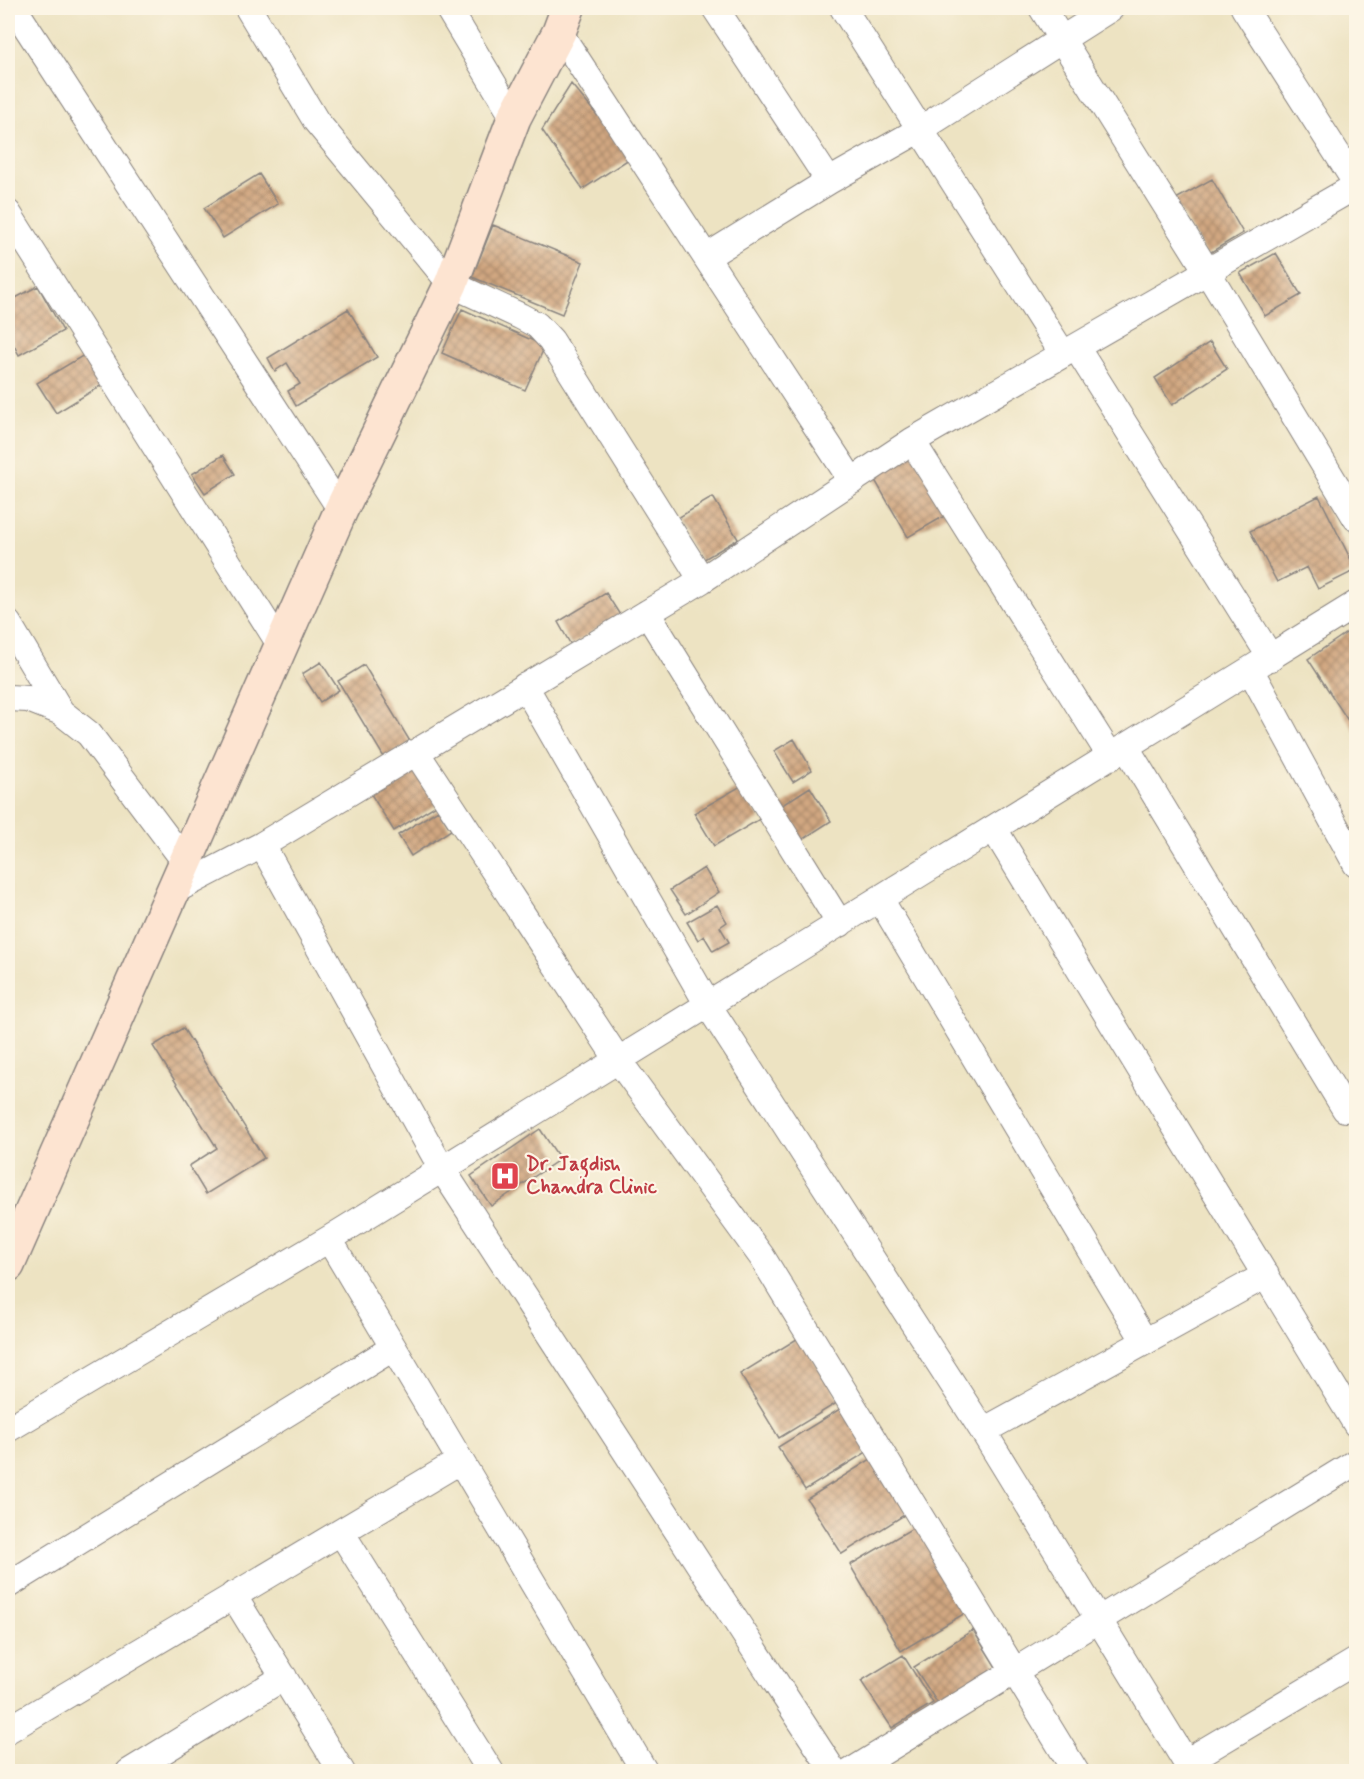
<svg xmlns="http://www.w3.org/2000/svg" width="1364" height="1779" font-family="Mynerve,sans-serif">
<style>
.building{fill:url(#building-cross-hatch)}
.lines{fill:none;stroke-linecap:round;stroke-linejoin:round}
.street-casing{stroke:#88827e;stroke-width:28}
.secondary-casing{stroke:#88827e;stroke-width:36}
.street{stroke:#fff;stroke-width:26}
.secondary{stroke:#fde4d1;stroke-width:33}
.labels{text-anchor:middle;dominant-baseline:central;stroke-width:4.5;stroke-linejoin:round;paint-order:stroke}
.health-label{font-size:20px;font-weight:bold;fill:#be3a42;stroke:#fcf5e5;text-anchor:start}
</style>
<defs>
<pattern id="building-cross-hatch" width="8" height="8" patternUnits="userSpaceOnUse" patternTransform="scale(1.5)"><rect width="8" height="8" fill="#d1a781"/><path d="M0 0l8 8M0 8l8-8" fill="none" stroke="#a9886b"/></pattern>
</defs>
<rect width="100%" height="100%" fill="#fcf5e5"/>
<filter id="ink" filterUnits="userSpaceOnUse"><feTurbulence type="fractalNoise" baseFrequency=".0167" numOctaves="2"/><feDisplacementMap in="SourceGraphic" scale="12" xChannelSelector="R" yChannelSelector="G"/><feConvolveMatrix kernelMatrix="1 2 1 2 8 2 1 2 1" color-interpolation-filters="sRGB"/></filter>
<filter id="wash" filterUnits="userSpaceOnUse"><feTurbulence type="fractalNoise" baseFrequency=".008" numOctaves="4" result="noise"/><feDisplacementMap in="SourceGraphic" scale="24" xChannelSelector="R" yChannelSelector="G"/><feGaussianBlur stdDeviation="1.35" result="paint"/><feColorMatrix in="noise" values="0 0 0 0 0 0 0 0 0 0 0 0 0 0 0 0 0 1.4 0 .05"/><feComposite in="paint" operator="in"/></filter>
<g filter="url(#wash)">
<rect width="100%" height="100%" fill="#ede3c2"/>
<g id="blocks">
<path class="building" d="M571 84 632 157 583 189 542 130Z
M259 174 278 204 223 238 204 208Z
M1212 179 1243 233 1206 255 1174 200Z
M493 225 583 262 562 314 472 277Z
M1276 253 1301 295 1265 316 1240 273Z
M38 286 63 331 19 355 8 334V302Z
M348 309 377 357 296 406 288 391 300 384 287 363 275 371 268 358Z
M462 309 545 346 525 390 442 353Z
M1210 342 1227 369 1172 405 1155 378Z
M84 355 102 385 56 413 37 383Z
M912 452 948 514 908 537 872 475Z
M223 455 235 474 205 493 192 474Z
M1319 496 1356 570 1318 589 1307 567 1277 582 1250 531Z
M713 497 738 539 701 561 676 519Z
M606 593 620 615 571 645 558 622Z
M1355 627 1356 629V733L1308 659Z
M321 662 339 690 320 702 302 674Z
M364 665 411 743 385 759 338 681Z
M794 739 812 770 793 782 774 751Z
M412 764 438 804 394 831 369 791Z
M741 786 760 819 714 846 694 813Z
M810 787 831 821 797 843 776 809Z
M438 810 451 830 411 856 398 835Z
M704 868 719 892 686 914 670 890Z
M717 905 727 922 720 927 729 942 713 951 704 936 698 940 687 922Z
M183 1028 264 1158 206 1194 189 1166 217 1148 153 1046Z
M540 1129 560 1159 491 1206 471 1176Z
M800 1337 840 1401 779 1438 740 1374Z
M843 1407 870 1450 805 1490 778 1447Z
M874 1457 909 1512 842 1554 807 1499Z
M916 1526 967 1612 901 1651 850 1565Z
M973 1630 996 1667 938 1704 914 1667Z
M903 1655 933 1703 892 1728 861 1681Z"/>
</g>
</g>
<g filter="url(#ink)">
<use href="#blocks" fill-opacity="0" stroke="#88827e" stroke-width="1.5"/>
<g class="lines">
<g class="street-casing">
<path id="street" d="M14 8 341 510
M248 8 316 121 451 284 520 316 537 325 551 340 702 580
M448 8 514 118
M715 8 829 181
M843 8 1063 354
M1042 8 1207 271 1356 518
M1244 8 1356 183
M559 32 852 481
M8 213 281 646
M706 257 829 181 921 129 1111 8
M1076 347 1271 658
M912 441 1111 757
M647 613 840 924
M8 623 61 712
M1251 671 1356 864
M525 686 708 1005 983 1431 1192 1772
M8 698 28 699 61 712 89 734 186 863
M1126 747 1345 1109
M416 752 618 1060 762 1257 1076 1772
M994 829 1356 1424
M262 845 442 1169 834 1772
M170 893 262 845 702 580 912 441 1356 186
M880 899 1145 1342
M329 1239 645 1772
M8 1429 329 1239 1356 604
M983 1431 1266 1275
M341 1532 491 1772
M8 1585 393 1348
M233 1595 342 1772
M8 1730 460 1461
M1186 1762 1356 1661
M129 1772 284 1677
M850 1772 1356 1462"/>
</g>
<g class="secondary-casing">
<path id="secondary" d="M8 1265 341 510 451 284 514 118 559 32 568 8"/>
</g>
<use href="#street" class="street"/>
<use href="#secondary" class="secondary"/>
</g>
</g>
<defs>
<g id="hospital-square" transform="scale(1.5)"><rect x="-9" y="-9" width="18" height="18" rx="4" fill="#e0444e" stroke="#fcf5e5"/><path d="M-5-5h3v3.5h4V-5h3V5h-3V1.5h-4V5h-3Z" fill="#fff"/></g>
</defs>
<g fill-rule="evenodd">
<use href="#hospital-square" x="505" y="1176"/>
</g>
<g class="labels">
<g class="health-label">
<text x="526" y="1164">Dr. Jagdish<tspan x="526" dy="23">Chandra Clinic</tspan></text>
</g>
</g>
<rect width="1364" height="1779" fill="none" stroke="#fcf5e5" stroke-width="30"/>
</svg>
